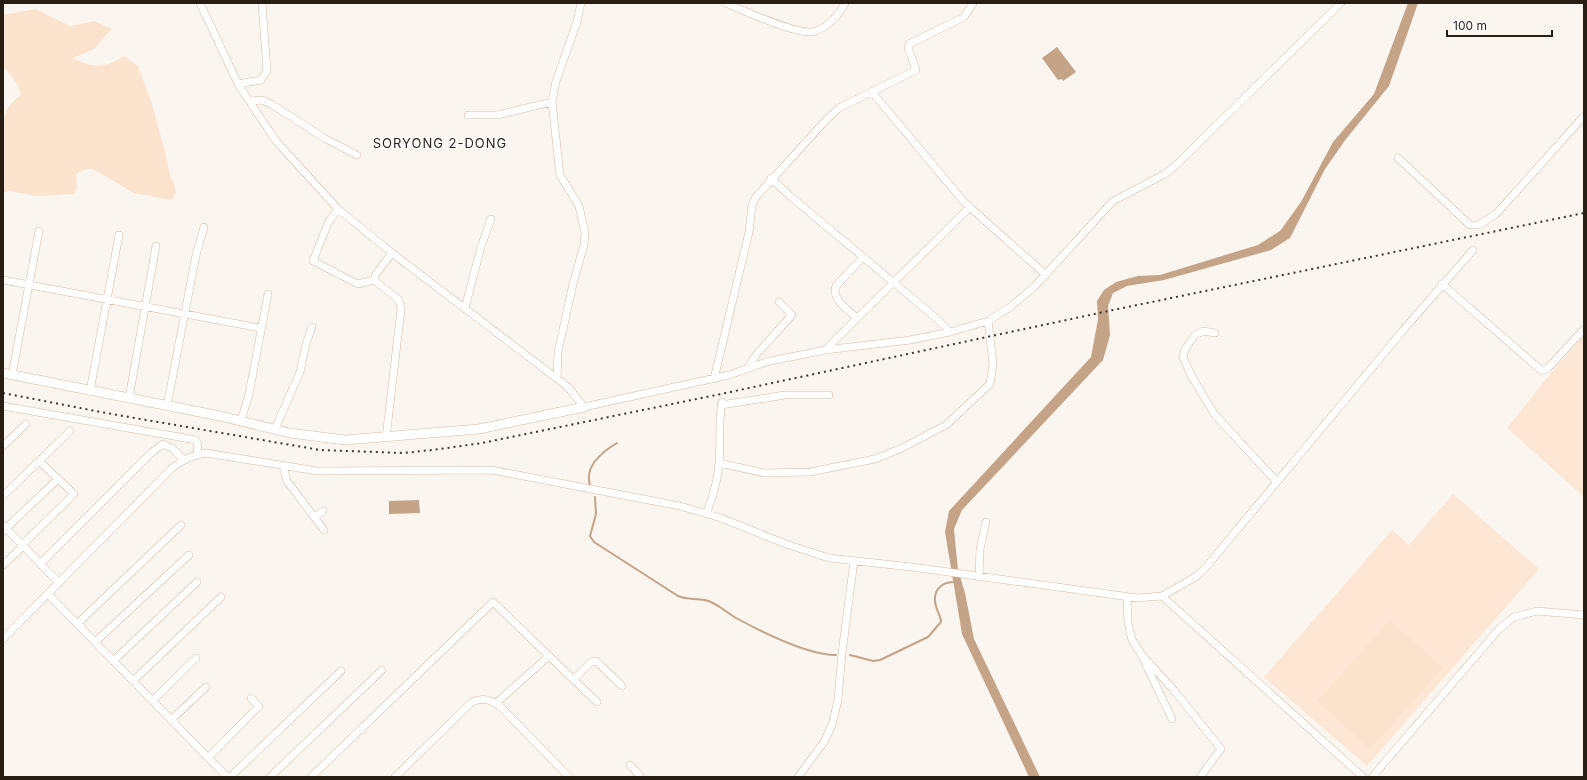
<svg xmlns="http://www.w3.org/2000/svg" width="1587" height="780" font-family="Inter,sans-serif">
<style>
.built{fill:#fde7d4}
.green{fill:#fbe3ce}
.water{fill:#c4a386}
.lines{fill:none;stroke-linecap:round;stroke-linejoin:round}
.stream{stroke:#c4a386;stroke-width:2}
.minor-casing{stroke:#d9bba1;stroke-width:8}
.major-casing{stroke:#d9bba1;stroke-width:10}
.minor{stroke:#fff;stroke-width:7}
.major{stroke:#fff;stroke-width:9}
.rail{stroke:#40362c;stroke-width:2;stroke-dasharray:2 4;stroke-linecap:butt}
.labels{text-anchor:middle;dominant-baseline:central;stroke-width:3;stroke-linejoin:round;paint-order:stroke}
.quarter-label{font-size:13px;letter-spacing:1px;fill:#291e14;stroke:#fff}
</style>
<rect width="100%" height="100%" fill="#fbf5f0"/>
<path class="built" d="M1584 335V497L1507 428 1550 374Z
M1453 494 1539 569 1367 766 1264 677 1392 530 1409 545Z"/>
<path class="green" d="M35 9 70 26 94 21 112 29 94 49 73 58C94 69 105 68 124 56L138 66 151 101 164 148 170 175 175 187 176 192 172 200 134 193 93 169H86L76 174 77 188 74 194 38 196 8 191 3 193V120L9 106 21 94 16 82 3 66V15Z
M1390 620 1443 668 1370 749 1317 701Z"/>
<path class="water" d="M1408 3H1418L1389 86 1346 139 1325 169 1290 238 1271 250 1164 280 1127 286 1113 293 1108 306 1110 335 1103 360 962 510 954 529 958 570 965 593 974 639 1040 777H1029L962 634 945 532 949 511 1091 357 1098 319 1097 301 1104 290 1116 282 1138 276 1160 275 1258 245 1280 231 1301 202 1333 142 1374 94Z
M1057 47 1076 72 1063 81 1062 79 1058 80 1042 58Z
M419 500 420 513 389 514V501Z"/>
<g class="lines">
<path class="stream" d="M590 485C584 466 602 452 617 443
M595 497 596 514 590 536 594 542 678 596C687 600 695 598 705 600 716 602 727 613 736 618 762 632 807 655 836 655
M850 655 873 661 880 660 928 637 941 622C941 616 937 612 936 606 932 592 940 582 954 582"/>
<g class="minor-casing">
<path id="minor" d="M200 3 238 84 276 141 338 209 392 253 568 387 584 407 729 375 766 362 825 350 910 340 950 332 988 321 1010 307 1035 286 1113 201 1165 174 1176 165 1341 3
M726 3C745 11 792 33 811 32 825 30 839 16 845 3
M238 84 261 80 267 71 262 3
M872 92 964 202 1046 275
M250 101 262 100 273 105 324 138 357 155
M468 115H497L552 102
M1398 158 1470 225H1479L1497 213 1584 116
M771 178 790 196 935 317 950 332
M338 209 328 223 313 261 358 284 374 280
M3 280 260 328
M1442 284 1542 371 1548 368 1584 329
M465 308 481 247 491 219
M857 318C848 310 831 299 836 286L863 257
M1215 333 1203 331 1195 335 1185 349 1183 357 1192 377 1215 415 1276 481
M825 350 970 207
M748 368 756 355 792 315 779 302
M12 375 39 231
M557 379 558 352 573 284 584 245 585 233 579 206 560 175 552 102 556 81 577 22 581 3
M714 379 749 232 752 205 756 197 827 119 839 108 916 70 908 47 909 44 964 17 973 3
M90 391 119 235
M129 398 156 246
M721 405 785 395H829
M3 406 196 440 198 444 197 454
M167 406 196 255 204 227
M241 421 249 394 268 294
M275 429 300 372 306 344 312 327
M386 438 401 309 399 300 374 280 376 274 392 253
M3 446 26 424
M719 463 765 473 810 472 875 459 900 449 946 425 990 384 993 364 988 321
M283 466 287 481 324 530
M3 496 70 431
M706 514C713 497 718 481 719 463 721 443 718 422 722 402
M314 517 323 511
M3 525 59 583
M3 531 58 479
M22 545 74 494 39 461
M40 564 151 453 163 444 172 448 183 459
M3 565 23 546
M979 577 980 549 986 522
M48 594 227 777
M1162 596 1363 777
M1127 597 1128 623 1132 640 1141 654 1172 719
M77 624 181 525
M3 639 171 469C183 460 191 455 206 453L317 471 492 470 680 506 721 518 786 544 829 558 912 567 1137 598 1162 596 1197 576 1207 566 1405 328 1473 250
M95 642 189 555
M1141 654 1173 689 1221 749 1200 777
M113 661 197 582
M574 679 591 662 596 661 622 686
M133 681 221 597
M152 701 196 658
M496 703 549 656 597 702
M171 720 206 687
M208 758 259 706 251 698
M630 765 641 777
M230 777 341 671
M270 777 382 670
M311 777 493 602 549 656
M395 777 472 702C483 697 491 700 500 706L569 777
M798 777 824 742 832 725 838 700 842 653 854 561
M1372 777 1499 629 1514 617 1537 611 1584 615"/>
</g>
<g class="major-casing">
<path id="major" d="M3 373 220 416 290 433 345 440 479 429 584 407"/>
</g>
<use href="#minor" class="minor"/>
<use href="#major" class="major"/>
<path class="rail" d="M3 393 106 413 320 450 404 453 440 449 482 443 721 394 1113 310 1584 213"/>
</g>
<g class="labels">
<g class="quarter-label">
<text x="440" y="143">SORYONG 2-DONG</text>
</g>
</g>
<rect width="1587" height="780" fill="none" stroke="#291e14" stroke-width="8"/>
<path d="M1447 30v6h105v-6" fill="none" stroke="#291e14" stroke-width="2"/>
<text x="1453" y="30" font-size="12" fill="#291e14" stroke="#ffffff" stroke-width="3" paint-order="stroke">100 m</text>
</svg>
